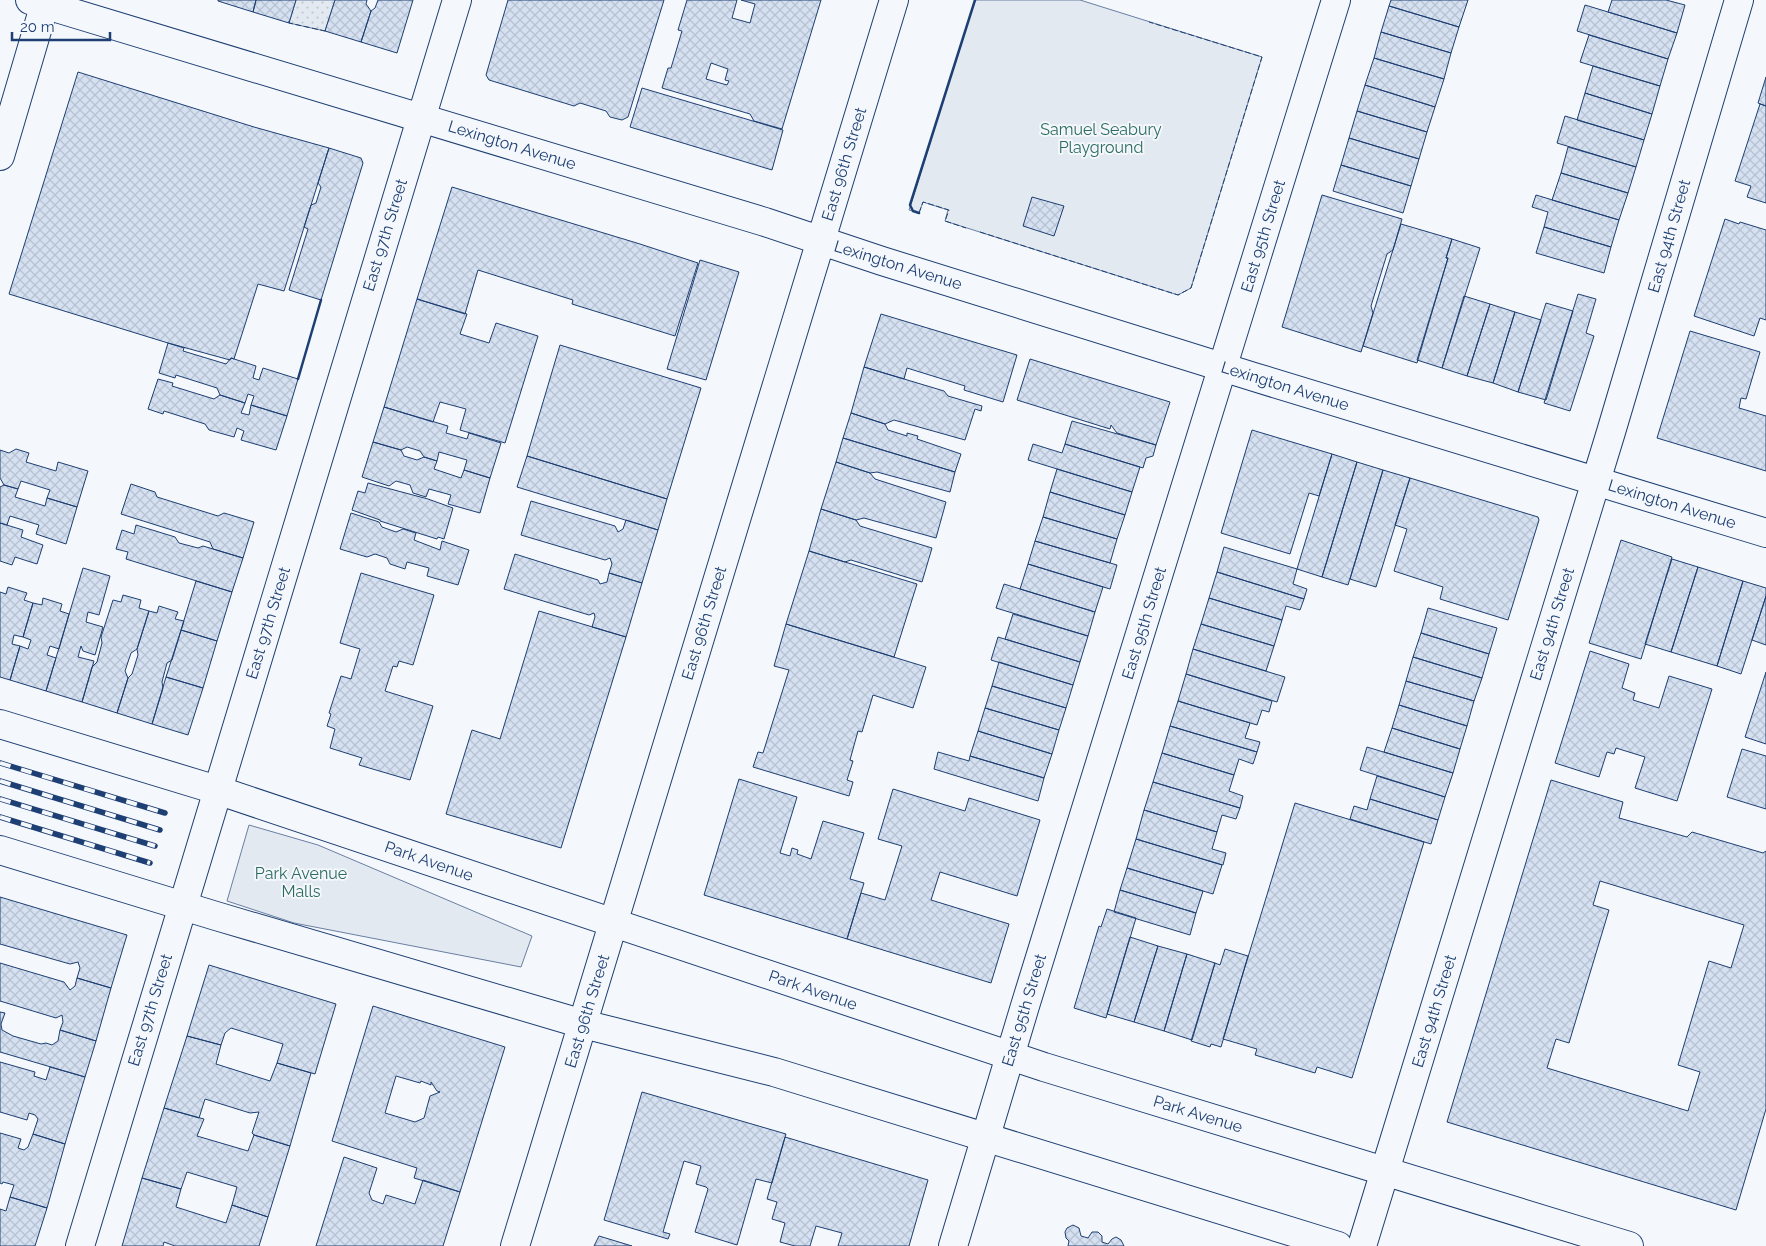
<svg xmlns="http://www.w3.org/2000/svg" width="1766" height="1246" font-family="Raleway,sans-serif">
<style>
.grass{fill:url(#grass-dots);stroke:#687fa3}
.park{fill:#e3e9f0;stroke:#687fa3}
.building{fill:url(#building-cross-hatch);stroke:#1d3f73;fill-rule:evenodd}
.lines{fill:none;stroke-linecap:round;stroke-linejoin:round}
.minor-casing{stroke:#1d3f73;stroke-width:30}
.major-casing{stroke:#1d3f73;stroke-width:30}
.minor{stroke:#f4f7fb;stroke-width:28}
.major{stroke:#f4f7fb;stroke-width:28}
.rail-casing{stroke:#1d3f73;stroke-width:5.5}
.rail{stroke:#f4f7fb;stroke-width:4;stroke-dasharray:11;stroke-linecap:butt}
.fence{stroke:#1d3f73;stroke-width:1;stroke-dasharray:6 2.5;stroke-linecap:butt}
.wall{stroke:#1d3f73;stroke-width:2.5}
.labels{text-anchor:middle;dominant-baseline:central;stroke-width:4;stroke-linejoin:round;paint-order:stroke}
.park-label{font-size:16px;fill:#2c6c60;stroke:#f4f7fb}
.street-label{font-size:16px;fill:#1d3f73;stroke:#f4f7fb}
</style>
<defs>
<pattern id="grass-dots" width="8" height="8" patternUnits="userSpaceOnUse" patternTransform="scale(1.25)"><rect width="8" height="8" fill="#e3e9f0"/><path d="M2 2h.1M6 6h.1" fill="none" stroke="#c2c9d1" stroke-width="1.8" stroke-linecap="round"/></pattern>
<pattern id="building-cross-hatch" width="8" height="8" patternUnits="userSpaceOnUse" patternTransform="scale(1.25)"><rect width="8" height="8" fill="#d5e0f0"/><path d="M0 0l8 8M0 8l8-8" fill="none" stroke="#b6c1d1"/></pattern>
</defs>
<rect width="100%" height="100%" fill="#f4f7fb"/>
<path class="grass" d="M296 0H335L325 31 289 23Z"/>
<path class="park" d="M975 0H1080L1262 57 1191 288 1178 295 945 221 948 210 923 202 919 213 909 210Z
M249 825 318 845 532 936 521 967 294 923 227 901Z"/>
<path class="building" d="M218 0H256L253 12 218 1Z
M256 0H296L289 23 253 12Z
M335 0H367L366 4 371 11 361 42 325 31Z
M378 0H413L397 53 361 42 371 11 375 8Z
M508 0H664L628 117 622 120 610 117 606 111 580 103 574 106 489 80 486 75Z
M687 0H737L732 18 750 23 755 4 741 0H821L782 129 754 121 750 114 662 88 668 68H671L682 31 678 30ZM711 63 728 69 725 80 729 81 727 85 706 79Z
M1391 0H1468L1459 27 1389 6Z
M1612 0H1666L1685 5 1677 33 1608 12Z
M1585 5 1677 33 1668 59 1577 31Z
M1389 6 1459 27 1451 53 1381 32Z
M1381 32 1451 53 1444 79 1374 58Z
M1589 35 1668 59 1660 86 1580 62Z
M1374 58 1444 79 1435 107 1365 85Z
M1593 66 1660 86 1652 114 1585 93Z
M78 72 254 127 329 148 284 291 258 284 234 359 231 358 230 360 168 343 9 294Z
M1766 77V106L1758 103Z
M1365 85 1435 107 1427 132 1357 111Z
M642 88 783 130 772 170 630 127Z
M1585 93 1652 114 1644 140 1577 120Z
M1760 104 1766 106V203L1747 197 1751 186 1735 181Z
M1357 111 1427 132 1419 159 1349 138Z
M1565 116 1644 140 1636 167 1557 143Z
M1349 138 1419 159 1411 186 1341 165Z
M1568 147 1636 167 1628 193 1561 173Z
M329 148 361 158 363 163 321 300 289 290 308 229 304 227 311 205 316 203 321 187 318 183Z
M1341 165 1411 186 1403 213 1333 191Z
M1561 173 1628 193 1619 220 1552 200Z
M452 187 640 244 698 263 675 336 572 304 573 300 478 270 465 314 417 299Z
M1322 195 1402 219 1393 250 1387 254 1371 306 1373 313 1361 352 1282 327Z
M1536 195 1619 220 1611 247 1544 227 1548 212 1532 207Z
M1032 197 1064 206 1054 236 1023 226Z
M1725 219 1739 224 1740 222 1766 230V320L1760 318 1754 336 1694 316Z
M1401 224 1452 239 1446 258H1448L1417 363 1363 346Z
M1544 227 1611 247 1604 273 1536 253Z
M1452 239 1480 248 1442 368 1417 360 1448 258H1446Z
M700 260 739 272 706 380 667 369Z
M1578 294 1596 299 1586 333 1594 336 1570 411 1544 403Z
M1464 296 1490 304 1467 376 1442 368Z
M417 299 467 314 460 334 489 343 496 323 538 336 505 443 460 430 466 409 440 402 433 422 384 407Z
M1546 303 1573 311 1546 400 1518 392Z
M1490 304 1515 312 1493 383 1467 376Z
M1515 312 1541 320 1518 392 1493 383Z
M881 314 1017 355 1003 402 964 390 965 386 907 368 904 379 864 367Z
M1690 331 1760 352 1746 399 1741 398 1739 408 1766 416V471L1657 438Z
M168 343 184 348 183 351 226 364 231 358 256 366 253 378 259 380 263 368 298 379 287 416 251 405 254 396 248 394 245 403 220 395 217 388 176 375 175 378 159 373Z
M560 345 701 388 667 499 527 456Z
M1030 359 1170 402 1156 445 1117 433 1111 425 1110 429 1017 400Z
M864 367 944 391 948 396 982 406 981 411 975 409 965 440 894 420 885 424 851 413Z
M158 379 173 383 172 386 214 399 220 395 245 403 241 413 249 415 251 405 287 416 276 450 241 440 244 431 237 428 234 437 209 430 205 424 164 411 163 414 148 409Z
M384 407 448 426 446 433 467 439 469 433 501 443 490 478 464 470 467 460 439 452 437 461 424 457 420 451 407 447 401 450 373 442Z
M851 413 885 424 888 430 907 436V433L918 436 917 439 961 454 955 472 843 438Z
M1072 421 1156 445 1153 456 1146 458 1143 468 1065 444Z
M1252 430 1332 454 1319 496 1309 493 1290 554 1221 533Z
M843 438 955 472 950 492 877 472 870 473 836 462Z
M373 442 401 450 404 456 417 460 424 457 437 461 434 469 461 478 464 470 490 478 480 513 448 504 451 495 429 489 426 497 413 493 410 485 396 481 389 486 362 477Z
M1033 444 1062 453 1065 444 1140 467 1132 492 1028 460Z
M16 449 29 453 26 462 56 471 58 462 88 471 77 507 47 498 50 490 21 481 18 489 4 485 0 478V450L9 453Z
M1332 454 1357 462 1322 577 1297 569Z
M527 456 667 499 658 530 517 487Z
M836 462 870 473 875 479 946 502 936 538 864 518 856 520 821 509Z
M1357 462 1383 470 1348 585 1322 577Z
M1057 469 1132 492 1125 515 1050 492Z
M1383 470 1410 478 1376 587 1350 579Z
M1410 478 1538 517 1539 520 1508 620 1440 599 1443 587 1394 571 1407 529 1395 525Z
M368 483 428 499 453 508 444 539 438 537 437 539 380 521V520L352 510 358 491 365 493Z
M131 484 155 492 157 497 218 516 224 513 254 522 243 558 213 549 210 542 121 514Z
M4 485 18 489 15 497 45 506 47 498 77 507 66 544 36 534 39 525 10 516 7 525 0 523V487Z
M1050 492 1125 515 1117 539 1043 517Z
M531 501 615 526 618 532 623 529 626 520 658 530 642 583 609 573 612 564 610 558 605 560 521 535Z
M821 509 856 520 860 526 932 548 922 582 851 560 845 562 809 551Z
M351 513 379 522 382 527 396 532 403 529 416 533 414 540 440 550 442 541 469 550 458 585 427 576 429 568 407 562 405 569 390 564 387 558 375 554 367 557 340 549Z
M1043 517 1117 539 1110 563 1035 541Z
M0 523 23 530 21 537 43 545 37 564 15 557 12 565 0 561Z
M136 525 175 537 179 543 198 548 203 546 243 558 232 592 126 559 128 552 116 549 122 530 134 534Z
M1621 540 1672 557 1641 659 1589 643Z
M1035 541 1117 565 1110 589 1028 564Z
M1224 547 1297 569 1293 584 1307 589 1304 599 1217 572Z
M809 551 917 584 894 657 786 624Z
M515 554 598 580 600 584 607 582 609 573 642 583 626 637 592 627 595 617 594 613 589 615 504 589Z
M1672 559 1698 567 1671 652 1645 644Z
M1028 564 1103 587 1095 612 1020 589Z
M1698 567 1743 581 1717 666 1671 652Z
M83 568 110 576 99 615 88 612 86 622 103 627 95 655 83 651 81 646 78 657 94 661 82 702 46 691Z
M1217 572 1304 599 1300 610 1286 606 1282 620 1209 598Z
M361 573 434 595 413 665 399 661 397 667 393 666 385 691 433 706 410 780 359 765 362 758 330 748 335 729 327 726 331 714 329 713 341 676 351 679 360 649 340 643Z
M196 581 232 592 217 641 181 630Z
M1743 581 1766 588V596L1741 674 1717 666Z
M1004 584 1095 612 1088 636 996 608Z
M8 587 27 593 24 600 33 603 23 637 14 635 12 644 20 646 10 680 0 677V592L6 594Z
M123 595 141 600 139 608 149 611 137 649 131 653 125 671 128 678 117 713 82 702 92 667 97 662 102 643 101 637 113 600 121 602Z
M1766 596V645L1752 640Z
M43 598 62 604 60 611 69 614 59 649 50 646 47 655 56 658 46 691 10 680 20 646 28 649 31 640 23 637 33 603 42 605Z
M1209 598 1282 620 1274 646 1201 624Z
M159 606 178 612 175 619 184 621 172 660 167 663 162 682 163 688 152 724 117 713 128 678 132 674 138 655 137 649 149 611 157 613Z
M1428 608 1497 628 1489 654 1421 633Z
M539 611 626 637 561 848 446 814 472 730 500 739Z
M1013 614 1088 636 1080 662 1005 639Z
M786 624 926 667 913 708 873 695 862 732 858 731 850 760 853 761 847 780 853 782 849 796 753 767 758 752 763 753 789 670 774 666Z
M1201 624 1274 646 1266 671 1193 649Z
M181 630 217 641 203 688 166 677Z
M1421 633 1489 654 1482 678 1413 657Z
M998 637 1080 662 1073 685 991 660Z
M1193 649 1285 677 1277 702 1186 674Z
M1590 651 1629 664 1622 688 1635 693 1633 700 1659 708 1669 676 1712 689 1677 801 1635 788 1645 757 1616 748 1614 754 1607 752 1599 777 1555 763Z
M1413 657 1482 678 1474 701 1406 681Z
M999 662 1073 685 1066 708 992 686Z
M1766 672V744L1745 737Z
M1186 674 1272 701 1269 712 1262 710 1257 725 1178 701Z
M166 677 203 688 188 735 152 724Z
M1406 681 1474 701 1467 726 1399 705Z
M992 686 1066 708 1059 730 985 708Z
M1178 701 1250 723 1245 738 1260 742 1257 752 1170 726Z
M1399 705 1467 726 1460 749 1392 728Z
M985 708 1059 730 1052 754 978 731Z
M1170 726 1257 752 1253 764 1239 759 1234 775 1162 753Z
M1392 728 1460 749 1453 773 1384 752Z
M978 731 1052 754 1044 778 970 756Z
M1367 747 1453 773 1445 797 1360 770Z
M1742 749 1766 756V809L1727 797Z
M938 752 969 761 970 756 1044 778 1038 801 934 769Z
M1162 753 1234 775 1229 791 1243 796 1240 808 1153 782Z
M1377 776 1445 797 1438 820 1370 799Z
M739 779 797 797 780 853 790 856 792 848 798 850 797 854 811 859 823 821 864 833 850 879 864 883 847 939 704 895Z
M1551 780 1623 802 1619 818 1687 837 1692 832 1763 853 1766 851V1109L1736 1210 1447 1122ZM1600 881 1744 925 1731 968 1709 961 1678 1065 1700 1072 1688 1111 1547 1068 1556 1039 1569 1043 1609 910 1593 905Z
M1153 782 1240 808 1236 819 1222 815 1217 832 1144 810Z
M893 789 965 811 969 798 1040 820 1017 896 940 872 931 900 1009 924 991 983 847 939 861 893 885 900 902 846 878 839Z
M1370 799 1438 820 1431 844 1350 819 1354 806 1367 810Z
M1295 803 1424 842 1352 1078 1317 1067 1315 1073 1255 1055 1257 1049 1223 1039Z
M1144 810 1217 832 1212 849 1226 853 1223 865 1136 839Z
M1136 839 1222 865 1213 894 1127 868Z
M1127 868 1203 891 1196 913 1120 890Z
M1120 890 1196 913 1190 935 1114 912Z
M0 897 127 935 111 988 77 978 80 968 78 962 70 964 0 944Z
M1107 909 1136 918 1106 1018 1074 1008 1099 926 1101 927Z
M1130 937 1158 946 1134 1022 1107 1014Z
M1158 946 1187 954 1164 1031 1134 1022Z
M1225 949 1248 956 1221 1047 1211 1044 1210 1047 1191 1041 1215 963 1220 965Z
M1187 954 1215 963 1192 1040 1164 1031Z
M0 963 64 982 70 990 75 986 77 978 111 988 96 1041 60 1030 63 1022 62 1015 56 1018 0 1001Z
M209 965 336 1004 315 1074 277 1063 283 1044 231 1028 225 1033 221 1045 187 1036Z
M373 1006 505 1047 460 1192 414 1178 417 1168 332 1141ZM396 1076 420 1083 421 1081 431 1085V1082L437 1091 440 1092 430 1096 424 1118 415 1122 385 1113Z
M0 1012 5 1013 1 1024 2 1030 13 1036 41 1044 46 1043 52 1045 58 1041 60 1030 96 1041 85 1077 0 1052Z
M187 1036 221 1045 216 1064 270 1081 277 1063 311 1073 290 1146 254 1135 252 1133 259 1112 250 1113 205 1099 199 1118 164 1108Z
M0 1062 35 1072 34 1076 46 1080 50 1067 85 1077 65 1144 33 1134 38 1119 35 1115 29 1113 27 1120 0 1112Z
M642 1092 786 1134 772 1183 756 1179 737 1245 695 1232 708 1189 706 1187 696 1184 701 1166 684 1161 663 1232 670 1234 668 1239 604 1220Z
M164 1108 204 1119 197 1136 248 1151 254 1135 290 1146 268 1217 232 1205 237 1187 187 1172 181 1189 142 1178Z
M0 1133 21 1139 18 1148 24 1150 28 1147 33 1134 65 1144 47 1208 10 1197 14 1185 3 1182 2 1184 0 1183Z
M785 1137 928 1180 909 1246H838L842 1233 816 1226 810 1246H795L780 1242 785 1223 772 1219 777 1202 767 1199Z
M344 1157 377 1168 369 1193 372 1200 383 1204 386 1195 415 1204 423 1180 460 1192 443 1246H316Z
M142 1178 181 1189 176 1207 226 1223 232 1205 268 1217 259 1246H175L164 1242 163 1246H122Z
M10 1197 47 1208 35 1246H0V1209L6 1211Z
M1073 1225 1079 1228 1081 1236 1088 1238 1092 1232H1098L1102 1236V1242L1108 1244 1112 1239 1116 1237 1121 1240 1124 1246H1068L1069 1241 1066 1238 1065 1232 1067 1228Z
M599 1236 632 1246H594Z"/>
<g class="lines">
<g class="minor-casing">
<path id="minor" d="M0 156 46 0
M80 1246 457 0
M953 1246 1025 1006 1336 0
M1362 1246 1611 432 1739 0"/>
</g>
<g class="major-casing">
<path id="major" d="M30 0 765 222 882 261 1254 377 1766 533
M0 724 217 790 1044 1067 1629 1246
M0 850 216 916 583 1024 774 1072 1338 1246
M515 1246 894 0"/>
</g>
<use href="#minor" class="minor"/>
<use href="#major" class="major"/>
<g class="rail-casing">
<path id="rail" d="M0 763 165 813
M0 781 160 830
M0 799 155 846
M0 817 150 863"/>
</g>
<use href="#rail" class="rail"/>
<path class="fence" d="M289 21V23L325 31 326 28
M919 213 923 202 949 210 945 221 966 228
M980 232 1178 295 1191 288 1262 57 1149 22"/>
<path class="wall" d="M919 213 913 211 910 205 975 0
M298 379 321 300"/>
</g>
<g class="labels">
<g class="park-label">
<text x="1101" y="129">Samuel Seabury<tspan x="1101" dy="18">Playground</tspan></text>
<text x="301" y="873">Park Avenue<tspan x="301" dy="18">Malls</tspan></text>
</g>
<g class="street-label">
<text transform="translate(512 145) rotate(17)">Lexington Avenue</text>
<text transform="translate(844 164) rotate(-73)">East 96th Street</text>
<text transform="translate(385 235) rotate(-73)">East 97th Street</text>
<text transform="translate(1263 236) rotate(-73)">East 95th Street</text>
<text transform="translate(1669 236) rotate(-74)">East 94th Street</text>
<text transform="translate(898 265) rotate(17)">Lexington Avenue</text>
<text transform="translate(1285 386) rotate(17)">Lexington Avenue</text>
<text transform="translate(1672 504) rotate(17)">Lexington Avenue</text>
<text transform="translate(268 623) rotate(-73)">East 97th Street</text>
<text transform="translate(704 623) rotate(-73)">East 96th Street</text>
<text transform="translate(1144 623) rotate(-73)">East 95th Street</text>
<text transform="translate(1552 624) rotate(-73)">East 94th Street</text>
<text transform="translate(429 861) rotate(19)">Park Avenue</text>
<text transform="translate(813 990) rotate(19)">Park Avenue</text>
<text transform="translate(150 1010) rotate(-73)">East 97th Street</text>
<text transform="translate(1024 1010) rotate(-73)">East 95th Street</text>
<text transform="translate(587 1011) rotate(-73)">East 96th Street</text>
<text transform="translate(1434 1011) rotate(-73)">East 94th Street</text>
<text transform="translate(1198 1114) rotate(17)">Park Avenue</text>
</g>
</g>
<path d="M12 32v8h98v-8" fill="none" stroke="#1d3f73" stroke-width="2.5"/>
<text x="20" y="32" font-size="15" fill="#1d3f73" stroke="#f4f7fb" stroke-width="4" paint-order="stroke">20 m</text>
</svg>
